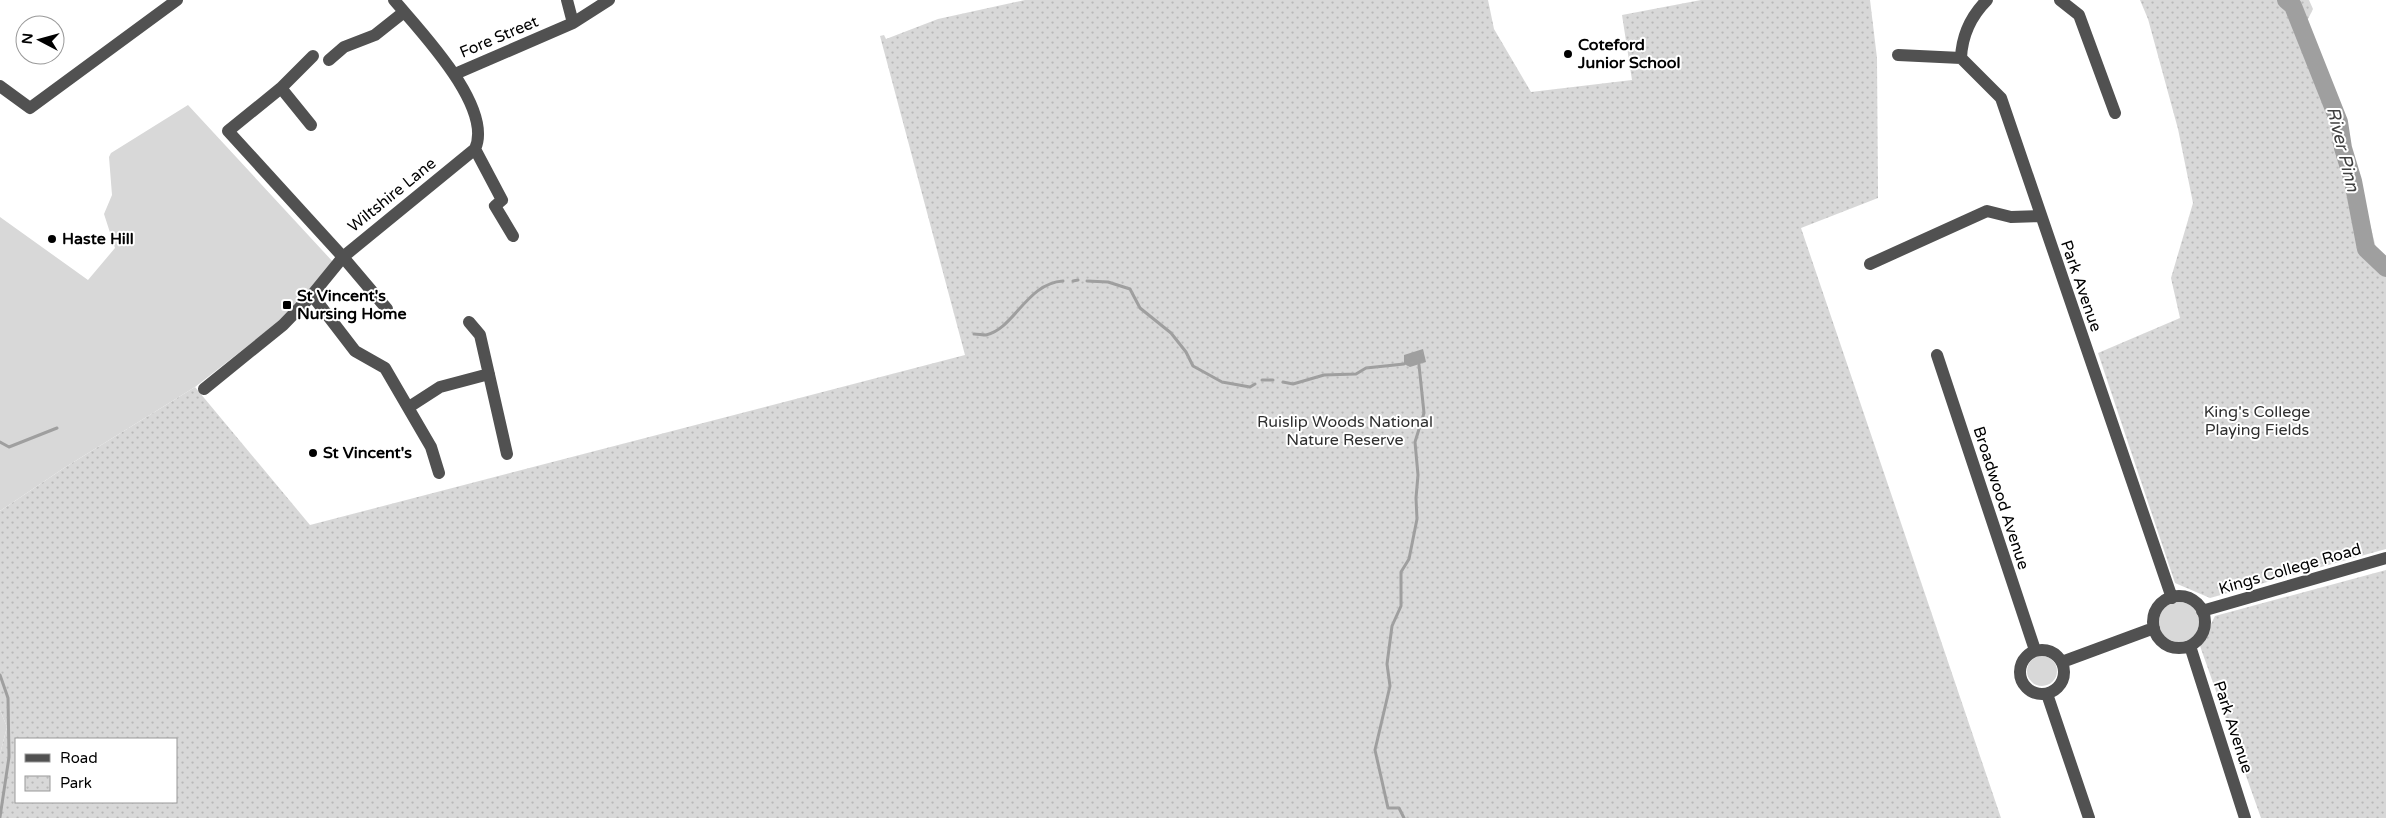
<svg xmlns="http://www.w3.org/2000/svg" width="2386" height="818" font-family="'Varela Round',sans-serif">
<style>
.grass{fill:#d8d8d8}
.park{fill:url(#park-dots);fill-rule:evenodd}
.water{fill:#9f9f9f}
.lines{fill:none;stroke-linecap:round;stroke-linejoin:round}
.stream{stroke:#9f9f9f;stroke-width:3}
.river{stroke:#9f9f9f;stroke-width:18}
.minor{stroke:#515151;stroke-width:12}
.poi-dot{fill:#000;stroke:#fff;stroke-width:2}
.labels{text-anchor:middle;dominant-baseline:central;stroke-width:4;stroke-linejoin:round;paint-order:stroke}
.street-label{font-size:16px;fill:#000;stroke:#fff}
.poi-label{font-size:16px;font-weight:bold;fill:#000;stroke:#fff;text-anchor:start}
.park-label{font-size:16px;fill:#2f2f2f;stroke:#fff}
.water-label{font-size:18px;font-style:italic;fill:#404040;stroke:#fff}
</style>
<defs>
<pattern id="park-dots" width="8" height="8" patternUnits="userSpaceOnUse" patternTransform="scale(1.25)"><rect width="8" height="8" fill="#d8d8d8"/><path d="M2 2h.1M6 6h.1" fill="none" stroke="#b8b8b8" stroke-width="1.8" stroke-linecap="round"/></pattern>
</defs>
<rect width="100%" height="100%" fill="#fff"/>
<path class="grass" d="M188 105 334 263 308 299 195 387 64 468 0 511V217L88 280 115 248 104 214 112 195 109 157 111 153Z
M2159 622a20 20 0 1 1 40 0a20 20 0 1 1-40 0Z
M2027 671a15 15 0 1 1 30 0a15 15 0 1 1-30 0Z
M0 710 7 727 0 754Z"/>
<path class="park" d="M1025 0H1488L1494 29 1531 92 1632 80 1622 15 1701 0H1870L1877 58 1878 198 1801 228 2001 818H0V754L7 727 0 710V511L64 468 195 387 310 525 965 355 880 36 884 35 886 39 938 19ZM16 739H176V802H16Z
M2140 0H2309L2313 9 2307 21 2343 118 2376 248 2386 260V549L2210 598 2175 583 2098 353 2180 318 2171 278 2193 203 2178 129 2148 19Z
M2386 570V818H2261L2200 646 2215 616Z"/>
<path class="water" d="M1423 349 1426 362 1410 367 1404 364V355Z"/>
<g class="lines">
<path class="stream" d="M1073 281 1078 280
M1087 281 1108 282 1130 289 1140 308 1171 333 1186 352 1193 366 1222 382 1250 387 1255 384
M974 334C977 334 983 335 986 335 1014 329 1027 283 1063 281
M1262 380H1273
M1283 382 1293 384 1324 375 1356 374 1366 368 1404 364
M0 442 9 447 57 428
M0 675 8 698 9 757 0 817
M1404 818 1399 808H1388L1375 750 1390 686 1387 664 1392 626 1401 606V572L1409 559 1417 519 1416 498 1418 475 1415 442 1424 413 1419 365"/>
<path class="river" d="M2286 0 2293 6 2339 122 2343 148 2353 181 2366 249 2386 268"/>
<path class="minor" d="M567 0 573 23
M2060 0 2079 15 2115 113
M1898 55 1961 58 2001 98 2172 598
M313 56 281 88 228 131 343 257 387 309
M1961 58C1962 35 1970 17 1987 0
M329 60 344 47 375 35 404 12
M455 74 573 23 609 0
M0 86 30 108 177 0
M281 88 311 125
M475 149 502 200 495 206 513 236
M1870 264 1987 211 2011 217 2040 216
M312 295 355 351 385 368 431 447 439 473
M469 322 480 335 507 454
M1937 355 2035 650
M204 389 283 325 312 295 343 257 475 149C494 107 420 31 394 0
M409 407 440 387 489 374
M2153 622a26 26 0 1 1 52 0a26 26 0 1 1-52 0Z
M2202 611 2386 558
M2190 646 2245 818
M2020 672a22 22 0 1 1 44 0a22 22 0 1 1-44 0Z
M2062 662 2154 628
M2047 694 2089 818"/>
</g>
<g class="poi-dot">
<circle cx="1568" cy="54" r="5"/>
<circle cx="52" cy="239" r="5"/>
<rect x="282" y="300" width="10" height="10" rx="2.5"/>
<circle cx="313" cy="453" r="5"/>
</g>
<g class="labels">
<g class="street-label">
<text transform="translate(499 37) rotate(-23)">Fore Street</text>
<text transform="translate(392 195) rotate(-39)">Wiltshire Lane</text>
<text transform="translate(2081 286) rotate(71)">Park Avenue</text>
<text transform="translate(2001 498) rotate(72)">Broadwood Avenue</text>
<text transform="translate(2290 569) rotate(-16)">Kings College Road</text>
<text transform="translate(2233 727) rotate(72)">Park Avenue</text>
</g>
<g class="poi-label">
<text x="1578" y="45">Coteford<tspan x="1578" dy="18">Junior School</tspan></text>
<text x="62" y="239">Haste Hill</text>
<text x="297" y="296">St Vincent's<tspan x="297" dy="18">Nursing Home</tspan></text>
<text x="323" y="453">St Vincent's</text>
</g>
<g class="park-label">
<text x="2257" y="412">King's College<tspan x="2257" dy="18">Playing Fields</tspan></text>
<text x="1345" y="422">Ruislip Woods National<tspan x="1345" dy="18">Nature Reserve</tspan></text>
</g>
<g class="water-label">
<text transform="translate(2343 149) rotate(76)">River Pinn</text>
</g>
</g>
<rect x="15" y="738" width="162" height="65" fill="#ffffff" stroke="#999999"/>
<rect x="25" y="754" width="25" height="8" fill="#515151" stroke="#999999"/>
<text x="60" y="763" font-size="15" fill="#000000">Road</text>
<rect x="25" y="776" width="25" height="15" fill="url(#park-dots)" stroke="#999999"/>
<text x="60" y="788" font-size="15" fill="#000000">Park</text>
<g transform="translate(40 40) rotate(276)"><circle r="24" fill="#ffffff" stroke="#999999"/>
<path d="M0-4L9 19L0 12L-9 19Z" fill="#000000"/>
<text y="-8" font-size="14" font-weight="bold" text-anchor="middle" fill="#000000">N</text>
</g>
</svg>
